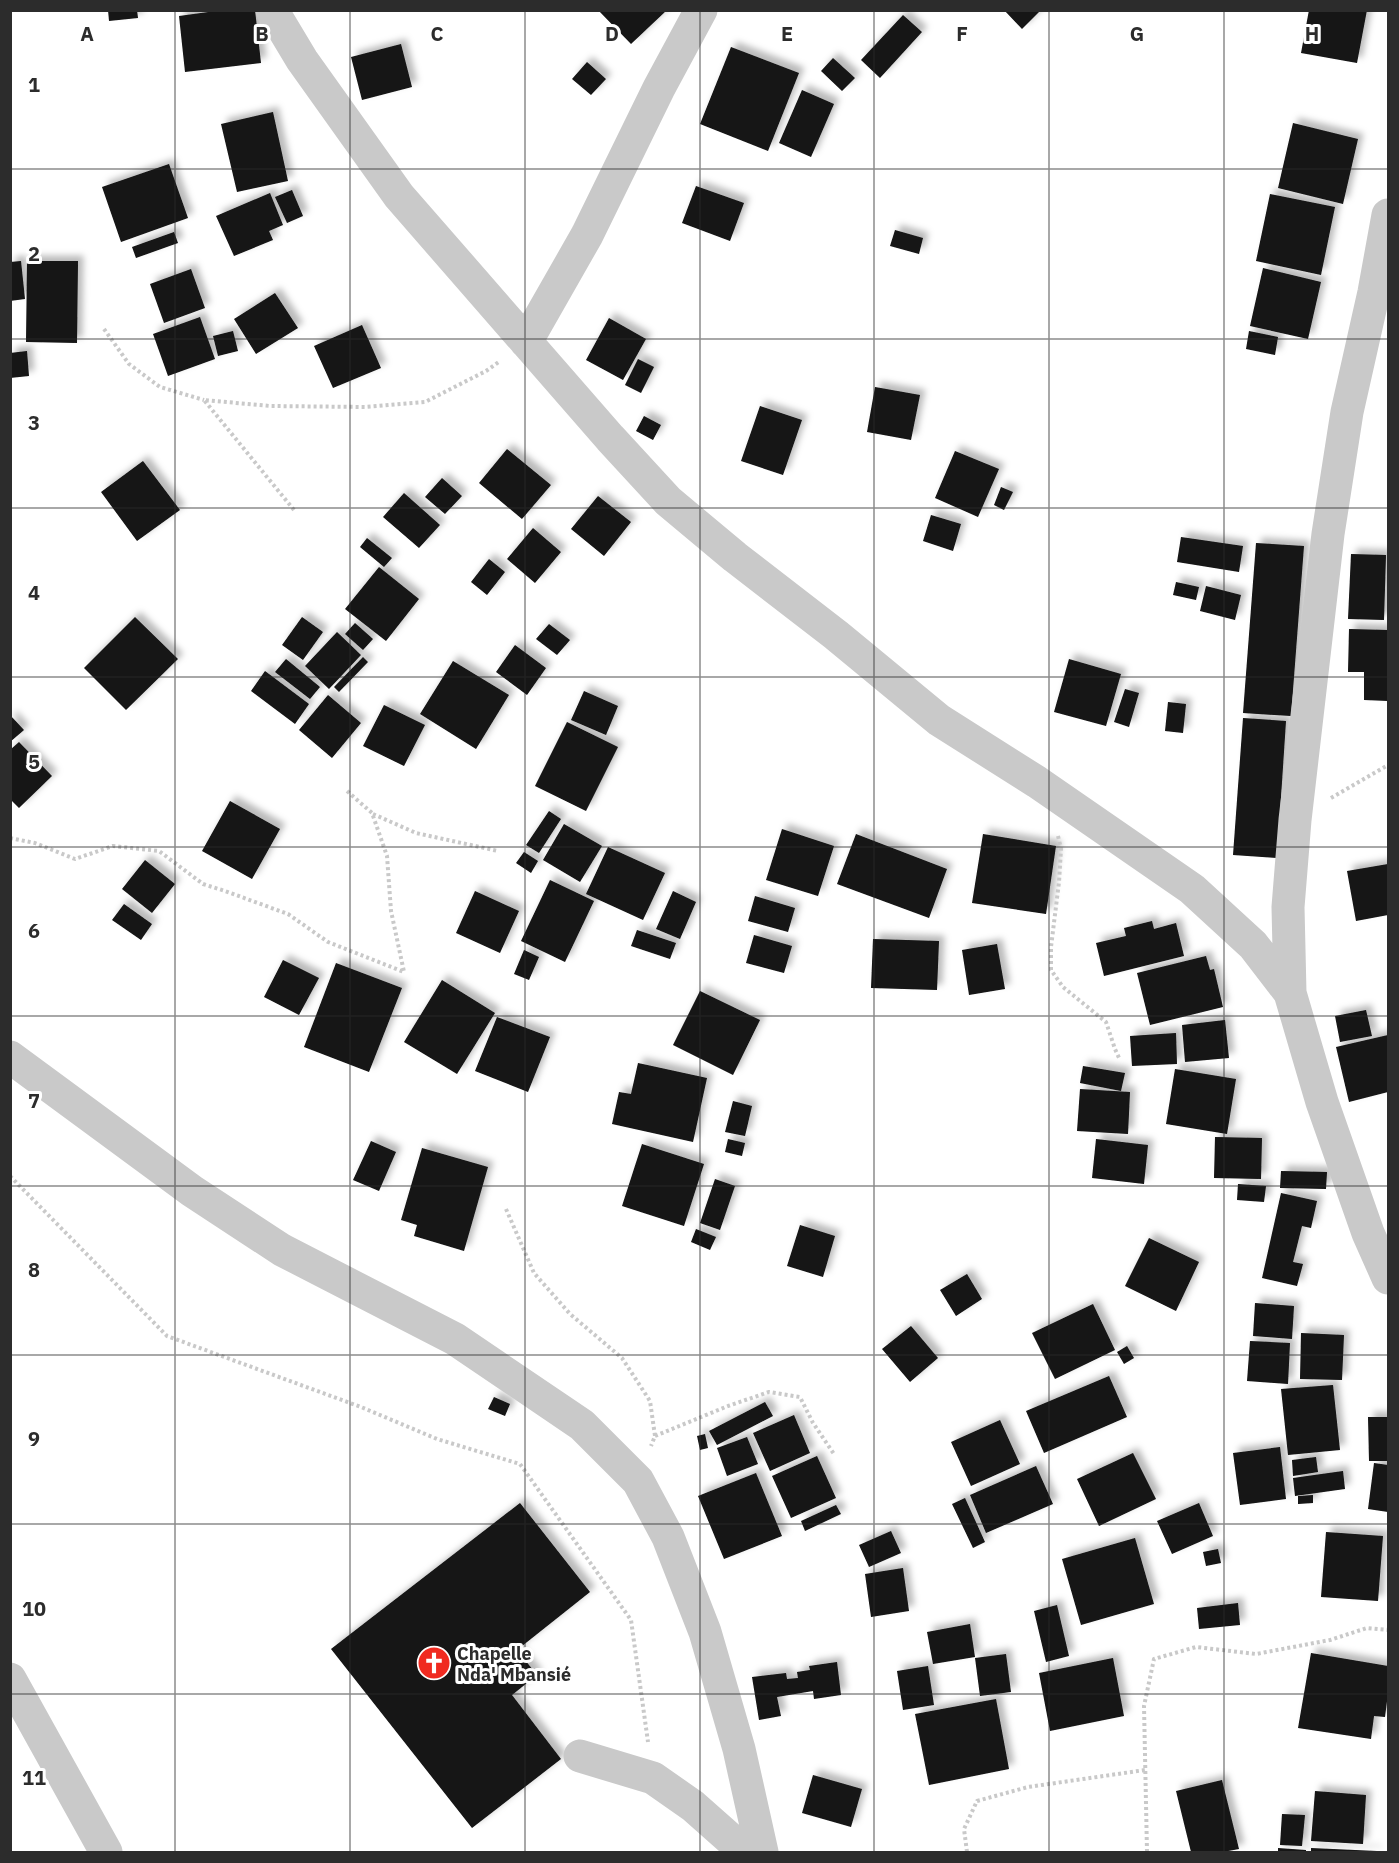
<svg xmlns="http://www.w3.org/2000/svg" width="1399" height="1863" font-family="'IBM Plex Sans',sans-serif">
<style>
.building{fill:#131313;filter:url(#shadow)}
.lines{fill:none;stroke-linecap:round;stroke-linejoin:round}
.path{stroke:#c9c9c9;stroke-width:4;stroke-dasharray:3 3;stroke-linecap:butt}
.minor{stroke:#c9c9c9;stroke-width:33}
.grid{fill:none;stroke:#2c2c2c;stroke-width:1.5;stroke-opacity:0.55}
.labels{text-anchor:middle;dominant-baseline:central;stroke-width:6;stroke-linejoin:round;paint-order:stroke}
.poi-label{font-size:18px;font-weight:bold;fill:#2c2c2c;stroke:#fff;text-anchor:start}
.grid-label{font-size:20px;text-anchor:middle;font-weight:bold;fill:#2c2c2c;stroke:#fff;stroke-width:6;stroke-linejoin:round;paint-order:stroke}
</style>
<defs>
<filter id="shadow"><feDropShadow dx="5.5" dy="-5.5" stdDeviation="3" flood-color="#0004"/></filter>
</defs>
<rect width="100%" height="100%" fill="#fff"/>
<path class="building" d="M108 10H137L138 18 109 21Z
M223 10H255L261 63 185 72 179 16Z
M598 10H667L631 44Z
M1004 10H1041L1022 29Z
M1309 10H1367L1357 63 1301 53Z
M903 15 922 32 880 78 861 60Z
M401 44 412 87 362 100 351 57Z
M731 47 799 73 768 151 700 124Z
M833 58 855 78 842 91 821 71Z
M587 62 606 79 591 95 572 79Z
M802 90 834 104 811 157 779 143Z
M273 112 288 181 237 192 221 124Z
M1293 123 1358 139 1343 204 1278 188Z
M169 164 188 218 121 242 102 187Z
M696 186 744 203 730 241 682 223Z
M292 190 303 216 287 223 275 197Z
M270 193 283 225 269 231 273 240 234 256 216 216Z
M1270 194 1335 207 1321 275 1256 261Z
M895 230 923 238 919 254 890 246Z
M174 232 178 243 136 258 132 247Z
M21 261 25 299 10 301V262Z
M27 261H78L77 343 26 342Z
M1263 268 1321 282 1308 339 1250 326Z
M191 269 205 308 164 323 150 284Z
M275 293 298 328 256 354 234 319Z
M200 317 215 359 168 376 153 334Z
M609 318 646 339 623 380 586 360Z
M362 325 381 368 333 388 314 346Z
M233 331 238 351 218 356 213 336Z
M1249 331 1278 337 1275 355 1246 349Z
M27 351 29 376 10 378V353Z
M638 359 654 367 641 393 625 385Z
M875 387 920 395 911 440 867 432Z
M760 406 802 420 783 475 741 461Z
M644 416 661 425 653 440 636 431Z
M507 449 551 485 522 519 479 483Z
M955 451 999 469 978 517 935 498Z
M143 461 180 510 137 541 101 492Z
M442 478 462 496 445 514 425 497Z
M1001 487 1013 492 1004 510 994 505Z
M404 493 440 525 419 548 383 517Z
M598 496 631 522 604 556 571 529Z
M931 515 961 524 953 551 923 541Z
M533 528 561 552 535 583 507 559Z
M1181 537 1243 546 1239 572 1177 562Z
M367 538 392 558 384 567 360 547Z
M1256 543 1304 546 1291 716 1243 713Z
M1351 554 1386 555 1384 620 1348 619Z
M489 559 505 572 487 595 471 582Z
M379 567 419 599 386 641 345 609Z
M1176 582 1199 587 1196 600 1173 595Z
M1206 586 1241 595 1235 620 1200 611Z
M135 617 178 659 126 710 84 668Z
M302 617 323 632 303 660 282 645Z
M355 623 373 639 363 650 345 634Z
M549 624 570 640 557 655 536 639Z
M1349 629 1388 630V701L1364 700V672H1348Z
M337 632 361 655 329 689 305 666Z
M515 645 546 668 527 695 496 672Z
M363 657 368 662 339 692 334 687Z
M286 659 320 687 310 699 275 672Z
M1069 659 1121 674 1106 726 1054 712Z
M453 661 509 695 476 749 420 714Z
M265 671 309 704 295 724 251 691Z
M1125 689 1139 693 1129 727 1114 722Z
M584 691 618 706 606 735 571 720Z
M328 695 361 723 332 758 299 730Z
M1168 702 1186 704 1183 733 1165 731Z
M384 705 425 725 404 766 363 746Z
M10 715 24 730 10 742Z
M1243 718 1286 721 1277 858 1233 855Z
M567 722 618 747 586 811 535 786Z
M19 742 52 776 19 808 10 799V750Z
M230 801 280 829 252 879 202 851Z
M549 811 561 819 539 853 526 845Z
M564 824 602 846 580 882 543 860Z
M782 829 834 846 818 896 766 880Z
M856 834 947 869 929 918 837 884Z
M983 834 1056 846 1046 914 972 903Z
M608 847 665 873 643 920 586 894Z
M524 852 538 861 531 873 516 863Z
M145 860 175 884 152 913 122 889Z
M1388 864V915L1356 921 1347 871Z
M550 880 594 901 565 962 521 941Z
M475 891 519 911 500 953 456 933Z
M673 891 696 902 680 939 656 929Z
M755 896 795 908 788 932 748 921Z
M124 904 152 924 141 940 112 920Z
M1152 921 1154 929 1176 923 1184 956 1104 976 1096 943 1126 936 1124 928Z
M637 930 676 943 670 959 631 946Z
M754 935 792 946 784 973 746 963Z
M873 939 939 941 937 990 871 988Z
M997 944 1005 989 969 995 962 950Z
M524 950 539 957 529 980 514 974Z
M1206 956 1210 970 1214 969 1223 1007 1150 1025 1137 973Z
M283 960 319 978 299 1015 264 997Z
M336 963 402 988 369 1072 304 1047Z
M442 980 495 1013 457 1074 404 1042Z
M700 991 760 1020 733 1075 673 1045Z
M1366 1010 1372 1036 1340 1042 1335 1016Z
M497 1017 550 1037 528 1092 475 1071Z
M1225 1020 1229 1058 1185 1062 1182 1025Z
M1176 1033 1177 1064 1132 1066 1130 1036Z
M1388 1035V1092L1349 1102 1336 1047Z
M638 1063 707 1078 693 1142 612 1124 619 1092 631 1094Z
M1083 1066 1125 1073 1121 1091 1080 1083Z
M1175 1069 1236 1079 1227 1134 1166 1124Z
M1080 1089 1130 1092 1128 1134 1077 1131Z
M733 1101 752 1106 745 1136 725 1132Z
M1215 1137 1262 1138 1261 1179 1214 1178Z
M728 1139 745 1143 742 1156 725 1152Z
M1096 1139 1148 1145 1144 1184 1092 1178Z
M371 1141 396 1152 379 1191 353 1180Z
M642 1144 704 1164 684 1226 622 1206Z
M422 1148 488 1167 464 1251 414 1236 417 1225 401 1220Z
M1281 1171 1327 1172 1326 1189 1280 1188Z
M715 1179 735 1186 720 1230 700 1223Z
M1238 1184 1266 1186 1264 1202 1237 1200Z
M1281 1193 1317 1201 1311 1228 1302 1226 1293 1262 1303 1264 1297 1286 1262 1278Z
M800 1225 835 1236 823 1277 787 1266Z
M696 1229 716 1237 710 1250 691 1242Z
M1149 1238 1199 1262 1176 1311 1125 1286Z
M967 1274 982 1299 956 1316 940 1290Z
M1255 1303 1294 1306 1292 1339 1253 1336Z
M1093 1304 1115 1350 1055 1379 1032 1333Z
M911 1326 938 1358 910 1382 882 1349Z
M1301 1333 1344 1335 1342 1380 1300 1379Z
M1250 1341 1290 1343 1288 1384 1247 1381Z
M1127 1346 1134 1358 1124 1364 1117 1352Z
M1109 1376 1127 1417 1044 1453 1026 1411Z
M1333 1385 1340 1450 1288 1455 1281 1389Z
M494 1397 510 1404 505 1416 488 1409Z
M765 1402 773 1416 717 1445 709 1431Z
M794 1415 810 1453 770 1471 753 1433Z
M1368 1417H1388V1461H1369Z
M1000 1420 1020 1464 971 1486 951 1442Z
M705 1434 708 1448 700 1450 697 1436Z
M747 1437 758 1464 727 1476 717 1448Z
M1280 1447 1286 1499 1240 1505 1233 1453Z
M1133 1453 1156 1499 1099 1526 1077 1479Z
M817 1456 836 1498 791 1518 772 1476Z
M1316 1457 1318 1472 1293 1476 1292 1460Z
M1374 1463 1388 1465V1512L1368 1509Z
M1036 1466 1053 1504 986 1533 970 1495Z
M1343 1471 1345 1489 1295 1496 1293 1478Z
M756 1473 782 1536 724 1559 698 1496Z
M1313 1495V1503L1298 1504V1496Z
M965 1498 985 1542 973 1548 952 1504Z
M520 1503 590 1592 517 1650 537 1675 512 1695 561 1759 472 1828 331 1649Z
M1199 1503 1213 1536 1172 1554 1157 1521Z
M836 1505 841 1514 805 1531 801 1521Z
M891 1531 901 1553 869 1567 859 1545Z
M1326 1532 1383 1536 1378 1601 1321 1597Z
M1135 1538 1154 1604 1081 1625 1062 1559Z
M1218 1549 1221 1563 1206 1566 1203 1552Z
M903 1568 909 1611 871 1617 865 1574Z
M1238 1603 1240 1625 1199 1629 1197 1608Z
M1057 1605 1069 1656 1046 1662 1034 1611Z
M970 1624 975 1657 933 1664 927 1632Z
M1311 1653 1388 1666V1693L1385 1717 1374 1716 1371 1739 1298 1728Z
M1006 1654 1011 1692 980 1696 975 1658Z
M1113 1658 1124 1716 1050 1731 1039 1673Z
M837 1662 841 1695 814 1699 813 1691 777 1697 781 1716 759 1720 752 1677 786 1673 787 1679 798 1678 797 1672 810 1670 809 1666Z
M928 1666 934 1705 903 1710 897 1671Z
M996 1699 1009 1769 929 1785 915 1714Z
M813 1775 862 1789 851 1827 802 1813Z
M1222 1780 1239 1849 1223 1852H1191L1176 1791Z
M1315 1791 1366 1795 1363 1844 1311 1841Z
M1282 1814 1305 1815 1302 1846 1280 1845Z
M1278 1848 1306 1850V1852H1278Z
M1311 1848 1377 1851V1852H1311Z"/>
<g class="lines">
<path class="path" d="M104 329 129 364 160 387 204 400
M294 510 204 400 270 406 366 407 425 402 486 371 500 361
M1331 798 1388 765
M373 814 416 833 498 851
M1058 836 1061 849 1059 882 1051 947V970L1063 987 1106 1022 1115 1049 1120 1060
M10 838 35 843 75 859 113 846 159 851 203 884 225 891 288 914 328 942 404 972 391 911 387 856 372 813 347 791
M10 1176 167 1336 361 1407 437 1439 520 1464 631 1620 648 1742
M506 1209 534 1273 570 1314 622 1358 650 1401 655 1436 651 1446
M655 1436 728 1406 769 1392 800 1397 813 1423 834 1454
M967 1852 964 1829 977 1801 1028 1787 1145 1770
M1147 1852 1144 1706 1154 1659 1196 1647 1256 1654 1330 1640 1367 1628 1388 1630"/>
<path class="minor" d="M272 10 302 60 399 196 610 438 668 501 735 557 836 635 939 720 1037 782 1192 889 1253 945 1290 993
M1388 215 1374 292 1347 412 1328 534 1295 820 1288 907 1290 993 1322 1102 1368 1233 1388 1278
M526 342 587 235 659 88 701 10
M10 1057 192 1191 282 1250 455 1339 582 1425 638 1481 668 1537 705 1632 739 1749 762 1852
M10 1679 106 1852
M580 1756 653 1778 693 1806 745 1852"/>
</g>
<path class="grid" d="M175 10V1852M350 10V1852M525 10V1852M700 10V1852M874 10V1852M1049 10V1852M1224 10V1852M10 169H1388M10 339H1388M10 508H1388M10 677H1388M10 847H1388M10 1016H1388M10 1186H1388M10 1355H1388M10 1524H1388M10 1694H1388"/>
<defs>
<g id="church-disc" transform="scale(1.725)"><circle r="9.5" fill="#f02a20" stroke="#fff"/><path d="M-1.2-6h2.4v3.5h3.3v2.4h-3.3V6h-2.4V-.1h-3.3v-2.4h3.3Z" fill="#fff"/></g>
</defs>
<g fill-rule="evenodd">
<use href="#church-disc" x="434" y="1663"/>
</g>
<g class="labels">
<g class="poi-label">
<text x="457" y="1653">Chapelle<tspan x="457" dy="21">Nda' Mbansié</tspan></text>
</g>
</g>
<g class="grid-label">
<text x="87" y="41">A</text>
<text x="262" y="41">B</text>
<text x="437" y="41">C</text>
<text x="612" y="41">D</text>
<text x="787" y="41">E</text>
<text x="962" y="41">F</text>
<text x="1137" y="41">G</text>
<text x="1312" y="41">H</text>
<text x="34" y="92">1</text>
<text x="34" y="261">2</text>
<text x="34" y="430">3</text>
<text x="34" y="600">4</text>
<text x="34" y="769">5</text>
<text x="34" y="938">6</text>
<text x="34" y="1108">7</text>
<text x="34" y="1277">8</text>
<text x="34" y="1446">9</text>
<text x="34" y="1616">10</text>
<text x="34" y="1785">11</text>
</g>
<rect width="1399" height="1863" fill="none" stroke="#2c2c2c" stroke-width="24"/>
</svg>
